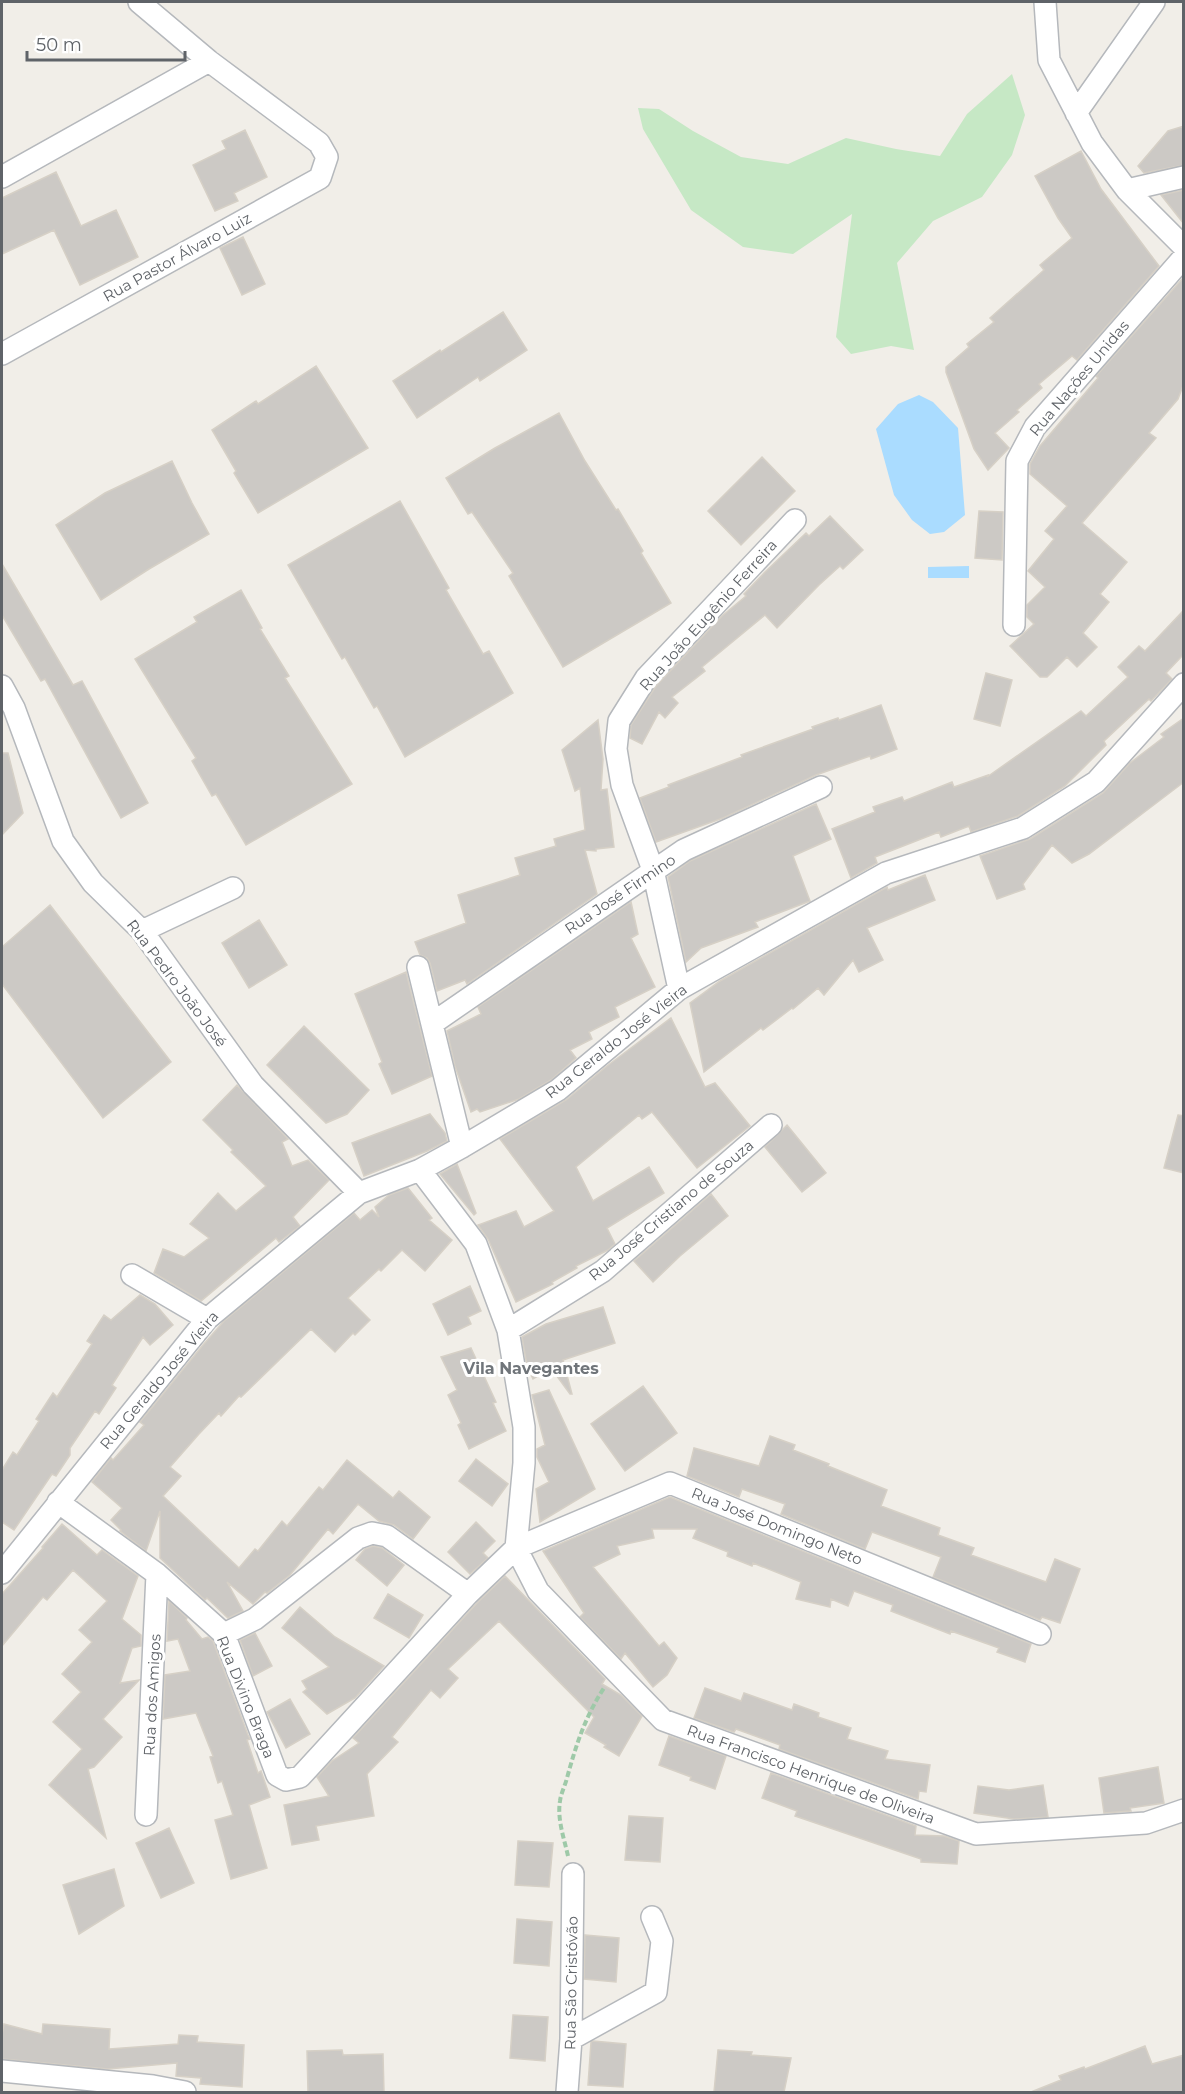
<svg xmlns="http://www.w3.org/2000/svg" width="1185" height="2094" font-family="Montserrat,sans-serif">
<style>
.green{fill:#c6e8c5}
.water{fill:#aadcff}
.building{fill:#ccc9c5;stroke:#d6d0c6;stroke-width:1.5}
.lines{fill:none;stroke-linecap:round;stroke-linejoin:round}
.minor-casing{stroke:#b5b8bc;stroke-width:24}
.path{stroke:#9ec9a8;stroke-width:4;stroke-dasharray:6 3;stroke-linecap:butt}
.minor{stroke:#fff;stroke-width:21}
.labels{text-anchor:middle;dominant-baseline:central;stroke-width:6;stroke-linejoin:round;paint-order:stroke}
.street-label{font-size:15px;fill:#5f6368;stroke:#fff}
.neighbourhood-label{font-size:16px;font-weight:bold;fill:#70757a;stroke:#fff}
</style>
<rect width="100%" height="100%" fill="#f1eee8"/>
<path class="green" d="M1012 74 1025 115 1012 155 982 197 933 221 897 263 914 350 891 346 851 354 836 337 852 214 793 254 743 247 691 210 643 129 638 108 659 109 693 131 741 157 788 164 846 138 896 149 940 156 967 114Z"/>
<path class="water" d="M919 395 933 402 958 428 965 515 944 532 930 534 912 520 894 495 876 429 898 404Z
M969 566V578H928V567Z"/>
<path class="building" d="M1184 126V165L1144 173 1138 166 1168 131Z
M245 130 267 177 234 193 238 201 215 211 193 165 226 149 222 141Z
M1081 151 1101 189 1159 266 1077 360 1072 356 1039 384 1042 388 1017 410 1019 412 995 433 1009 448 988 470 974 449 946 372V367L969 347 967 344 994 322 990 318 1044 270 1040 265 1072 238 1058 218 1035 176Z
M56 172 81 226 116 210 138 257 80 285 54 230 2 254V198Z
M1184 190V224L1161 195Z
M243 237 265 284 242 295 220 248Z
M1184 277V383L1178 399 1149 433 1156 438 1082 523 1127 562 1100 594 1109 602 1083 633 1097 647 1077 667 1067 657 1047 677H1040L1010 646 1034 624 1027 617V605L1045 587 1028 571 1054 539 1045 531 1067 506 1030 474V464L1040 446 1098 378 1096 376Z
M503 312 527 350 480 381 478 377 417 418 393 381 440 350 441 352Z
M316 366 368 448 258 513 234 473 236 471 212 430 256 401 258 404Z
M559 413 585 461 616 510 618 509 643 551 641 553 671 603 563 667 509 576 513 573 472 512 468 514 446 478 495 448Z
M762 457 795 491 741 545 708 511Z
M172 461 192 503 209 534 149 569 101 600 56 525 105 493Z
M400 501 449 588 446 590 483 654 489 651 513 693 405 757 377 706 374 708 345 657 342 659 288 565Z
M979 511 1003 512 1002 560 975 558Z
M830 516 863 550 843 569 840 566 819 585 777 628 765 615 702 667 705 671 672 697 678 703 665 718 659 712 642 744 630 738 631 725 656 686 722 616 746 596 744 594 765 572 806 533 809 536Z
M2 564 73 685 82 681 148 803 121 818 45 679 41 681 2 615Z
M241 590 262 628 260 629 289 676 285 678 352 784 246 845 216 794 212 796 192 761 196 758 135 659 197 622 194 617Z
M1184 610V654L1166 673 1172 679 1151 701 1149 699 1104 741 1106 745 1065 786 1018 816 971 832 969 826 941 837 939 832 875 857 877 863 851 878 832 829 875 812 873 807 902 797 904 801 952 782 954 787 988 775 987 777 1081 711 1086 716 1128 677 1118 667 1139 646 1145 651Z
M986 673 1012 680 1000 726 974 719Z
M881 705 897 749 871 759 870 756 816 775 723 818 656 842 640 798 669 787 668 785 742 757 741 755 813 729 812 727 838 718 839 720Z
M1184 718V782L1089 854 1072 863 1052 845 1023 884 1025 889 997 899 980 856 1030 839 1103 793 1130 763 1164 737 1161 734Z
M598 720 603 759 601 790 607 789 614 847 596 849V851L585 850 597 894 467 984 465 980 437 991 430 963 427 958 420 955 415 942 466 923 458 895 520 875 515 858 556 846 554 839 585 830 580 788 575 791 562 750Z
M2 753H8L23 813 2 835Z
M816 804 831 839 793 856 810 901 755 922 758 927 701 948 686 962 668 877 690 861Z
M925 875 935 900 867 928 883 960 859 972 853 960 824 995 818 988 793 1009 792 1008 763 1030 761 1028 704 1072 690 1003 720 981 887 887 888 890Z
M631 902 638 934 631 938 655 987 615 1007 619 1017 589 1032 592 1039 570 1050 576 1058 551 1080 519 1099 480 1112 477 1109 471 1112 455 1066 447 1031 481 1014 478 1007Z
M50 905 171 1062 103 1118 2 984V947Z
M259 920 287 965 249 988 222 943Z
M406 972 432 1076 392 1094 379 1064 382 1062 355 994Z
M671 1018 705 1087 715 1083 750 1126 697 1168 652 1112 642 1119 639 1115 576 1167 593 1201 649 1167 664 1193 607 1228 615 1244 608 1250 576 1266 577 1268 552 1282 553 1284 516 1302 488 1239 478 1225 516 1211 524 1227 554 1211 500 1139 566 1100 607 1066Z
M304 1026 369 1090 347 1114 326 1123 267 1065Z
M237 1085 288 1139 282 1142 292 1166 308 1160 329 1180 293 1217 300 1226 279 1242 276 1238 201 1301 154 1273 163 1249 184 1257 209 1238 190 1224 218 1193 236 1211 266 1186 231 1152 233 1150 203 1120Z
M430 1114 445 1133 447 1141 427 1151 364 1176 352 1143Z
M1178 1115 1184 1116V1173L1164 1168Z
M787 1125 826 1173 802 1192 765 1147Z
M457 1164 476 1213 474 1215 440 1174Z
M408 1188 432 1218 429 1220 452 1240 425 1271 402 1250 381 1271 379 1269 348 1298 370 1320 355 1335 353 1333 335 1352 311 1329 241 1397 239 1396 221 1416 219 1413 199 1434 170 1467 181 1476 163 1496 239 1568 255 1549 258 1551 282 1521 287 1526 319 1487 323 1490 347 1460 393 1498 399 1491 430 1517 413 1539 394 1525 379 1521 358 1504 333 1534 328 1529 290 1575 267 1593 265 1592 253 1604 227 1582 243 1611 228 1618 207 1598 205 1600 160 1558V1511L146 1551 120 1531 121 1530 111 1520 122 1508 92 1482 111 1458 113 1460 144 1425 140 1422 203 1345 224 1321 354 1213 360 1220 372 1210 379 1217 375 1207 389 1195Z
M711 1194 728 1216 680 1256 653 1282 634 1261Z
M470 1286 481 1311 468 1317 471 1324 448 1335 433 1304Z
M140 1295 155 1304 173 1325 150 1345 143 1337 112 1385 116 1388 99 1414 95 1411 70 1448V1455L56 1476 52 1474 14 1530 2 1522V1470L13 1452 17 1455 39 1421 36 1419 53 1393 57 1397 92 1344 87 1341 104 1315 111 1320Z
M603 1307 615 1343 563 1360 572 1394H570L551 1368 533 1379 527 1366 522 1337 546 1324Z
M471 1348 496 1402 493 1403 506 1431 469 1449 458 1425 461 1423 448 1395 457 1390 441 1357Z
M643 1386 677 1433 625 1471 591 1424Z
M549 1390 595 1489 540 1522 536 1489 549 1482 537 1457V1449L545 1445 532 1395Z
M770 1436 795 1445 793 1450 829 1464 828 1466 887 1490 881 1506 940 1528 938 1535 974 1548 971 1555 1046 1582 1055 1559 1080 1569 1060 1623 1042 1617 1040 1620 933 1577 941 1557 872 1532 865 1549 781 1514 785 1504 742 1489 739 1497 687 1476 694 1448 759 1466Z
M476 1459 508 1484 492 1506 459 1481Z
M670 1497 1031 1644 1025 1662 997 1652 999 1648 951 1631 950 1634 891 1611 893 1605 854 1591 848 1606 831 1599 830 1607 796 1599 801 1582 753 1563 752 1566 727 1556 728 1552 693 1538 697 1529H652L654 1538 617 1546 620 1554 593 1567 659 1646 664 1642 677 1658 667 1675 653 1687 625 1653 621 1659 580 1617 584 1613 543 1551Z
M476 1522 495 1541 483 1553 488 1558 470 1574 448 1552Z
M62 1524 97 1555 102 1550 138 1576 122 1619 141 1635V1646L132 1648 120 1683 139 1680 103 1719 122 1737 94 1767 88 1769 106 1838 49 1785 82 1749 53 1722 81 1692 62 1674 92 1642 79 1630 107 1601 73 1570 47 1600 43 1597 2 1646V1594L43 1548 42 1547Z
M373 1546 382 1548 404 1565 387 1586 356 1560 365 1549Z
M505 1576 605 1679 602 1684 621 1695 642 1716 619 1756 604 1747 606 1745 585 1733 594 1717 499 1621 448 1669 458 1678 440 1698 431 1690 392 1737 398 1742 367 1774 374 1816 316 1826 319 1840 292 1845 284 1805 329 1796 317 1777 332 1761 359 1743 353 1738 477 1603Z
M388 1594 423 1615 409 1638 374 1618Z
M169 1601 187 1618 186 1620 202 1639 208 1637 213 1641 248 1735 250 1739 247 1740 258 1773 261 1771 270 1797 249 1805 267 1868 231 1879 215 1820 233 1815 222 1781 218 1783 210 1757 213 1756 196 1713 163 1719 165 1675 190 1671 178 1639 167 1641Z
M300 1607 335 1637 384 1666 355 1698 327 1714 303 1692 307 1689 302 1681 329 1667 282 1628Z
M255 1633 272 1666 253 1676 240 1640Z
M705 1688 741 1701 744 1693 792 1710 794 1704 819 1713 818 1717 851 1728 847 1739 888 1751 885 1759 930 1765 926 1792 919 1791 918 1799 779 1749 780 1745 736 1729 734 1732 694 1718Z
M290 1699 310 1734 286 1748 267 1712Z
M669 1736 726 1756 715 1789 690 1780 691 1777 659 1765Z
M1158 1767 1164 1803 1130 1808 1131 1811 1104 1813 1099 1778Z
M771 1773 916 1826 915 1835 944 1836 959 1841 957 1864 921 1862V1859L795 1816 797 1811 762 1798Z
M1043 1785 1048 1817 1014 1819 974 1813 978 1786 1009 1790Z
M629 1816 663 1818 660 1862 625 1860Z
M169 1828 194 1883 161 1898 136 1843Z
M518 1841 553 1843 549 1887 515 1885Z
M114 1869 124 1906 79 1934 63 1885Z
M517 1919 552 1922 549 1966 514 1963Z
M585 1935 619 1938 616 1982 584 1979Z
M513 2015 548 2017 545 2061 510 2058Z
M4 2024 42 2034 43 2024 110 2029 109 2049 178 2044 179 2035 198 2036 197 2042 244 2045 242 2087 200 2084 201 2078 176 2076 177 2063 108 2069 2 2059V2035Z
M593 2041 626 2044 623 2087 588 2085 591 2042Z
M1145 2046 1152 2064 1184 2055V2092H1031L1061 2080 1059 2076 1084 2067 1085 2069Z
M342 2050 343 2055 383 2054 384 2092H308L307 2051Z
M718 2050 752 2052 751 2055 791 2058 784 2092H714Z"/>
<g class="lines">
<g class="minor-casing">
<path id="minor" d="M1045 2 1049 60 1092 143 1127 190 1184 247
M1076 113 1154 2
M2 177 209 61
M1127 190 1184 177
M2 354 320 178 327 157 319 143 209 61 139 2
M1014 625 1017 461 1035 427 1184 257
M2 686 14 708 63 841 93 883 142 931 253 1085 359 1193
M142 931 233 888
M418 967 462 1147
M679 989 653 870 622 785 616 749 619 721 646 678 795 520
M433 1023 684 850 821 787
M420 1170 476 1244 508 1330 524 1427V1463L516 1548
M132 1275 207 1319
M508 1330 603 1271 771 1125
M58 1502 157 1574 224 1634 277 1775 286 1780 300 1777 468 1594 516 1548 670 1483 1040 1634
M516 1548 538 1591 663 1720 976 1834 1146 1823 1184 1810
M2 1573 207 1319 359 1193 420 1170 462 1147 558 1090 679 989 886 873 1023 828 1096 782 1184 684
M224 1634 255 1619 358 1538 372 1533 387 1536 468 1594
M146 1815 157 1574
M571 2039 656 1992 662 1941 652 1917
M2 2071 153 2086 185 2092
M567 2092 571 2039 573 1874"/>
</g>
<path class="path" d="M568 1856C564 1838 557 1819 560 1801 561 1793 565 1786 567 1778 576 1745 585 1717 604 1688"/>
<use href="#minor" class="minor"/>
</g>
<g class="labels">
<g class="street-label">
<text transform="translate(177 257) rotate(-29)">Rua Pastor Álvaro Luiz</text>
<text transform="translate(1079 378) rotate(-50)">Rua Nações Unidas</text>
<text transform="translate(708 615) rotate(-48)">Rua João Eugênio Ferreira</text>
<text transform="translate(620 894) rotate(-34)">Rua José Firmino</text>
<text transform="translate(177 983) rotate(53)">Rua Pedro João José</text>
<text transform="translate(616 1041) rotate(-38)">Rua Geraldo José Vieira</text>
<text transform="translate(671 1210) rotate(-40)">Rua José Cristiano de Souza</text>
<text transform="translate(159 1380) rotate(-50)">Rua Geraldo José Vieira</text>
<text transform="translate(777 1526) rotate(22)">Rua José Domingo Neto</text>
<text transform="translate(152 1695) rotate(-87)">Rua dos Amigos</text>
<text transform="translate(246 1697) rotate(68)">Rua Divino Braga</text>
<text transform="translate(811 1774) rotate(20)">Rua Francisco Henrique de Oliveira</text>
<text transform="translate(571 1983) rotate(-89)">Rua São Cristóvão</text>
</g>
<g class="neighbourhood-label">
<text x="531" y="1368">Vila Navegantes</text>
</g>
</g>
<rect width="1185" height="2094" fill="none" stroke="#5f6368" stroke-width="6"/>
<path d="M27 51v9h158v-9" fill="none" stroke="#5f6368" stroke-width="3"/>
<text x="36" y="51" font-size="18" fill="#5f6368" stroke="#ffffff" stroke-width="4.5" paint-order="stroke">50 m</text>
</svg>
